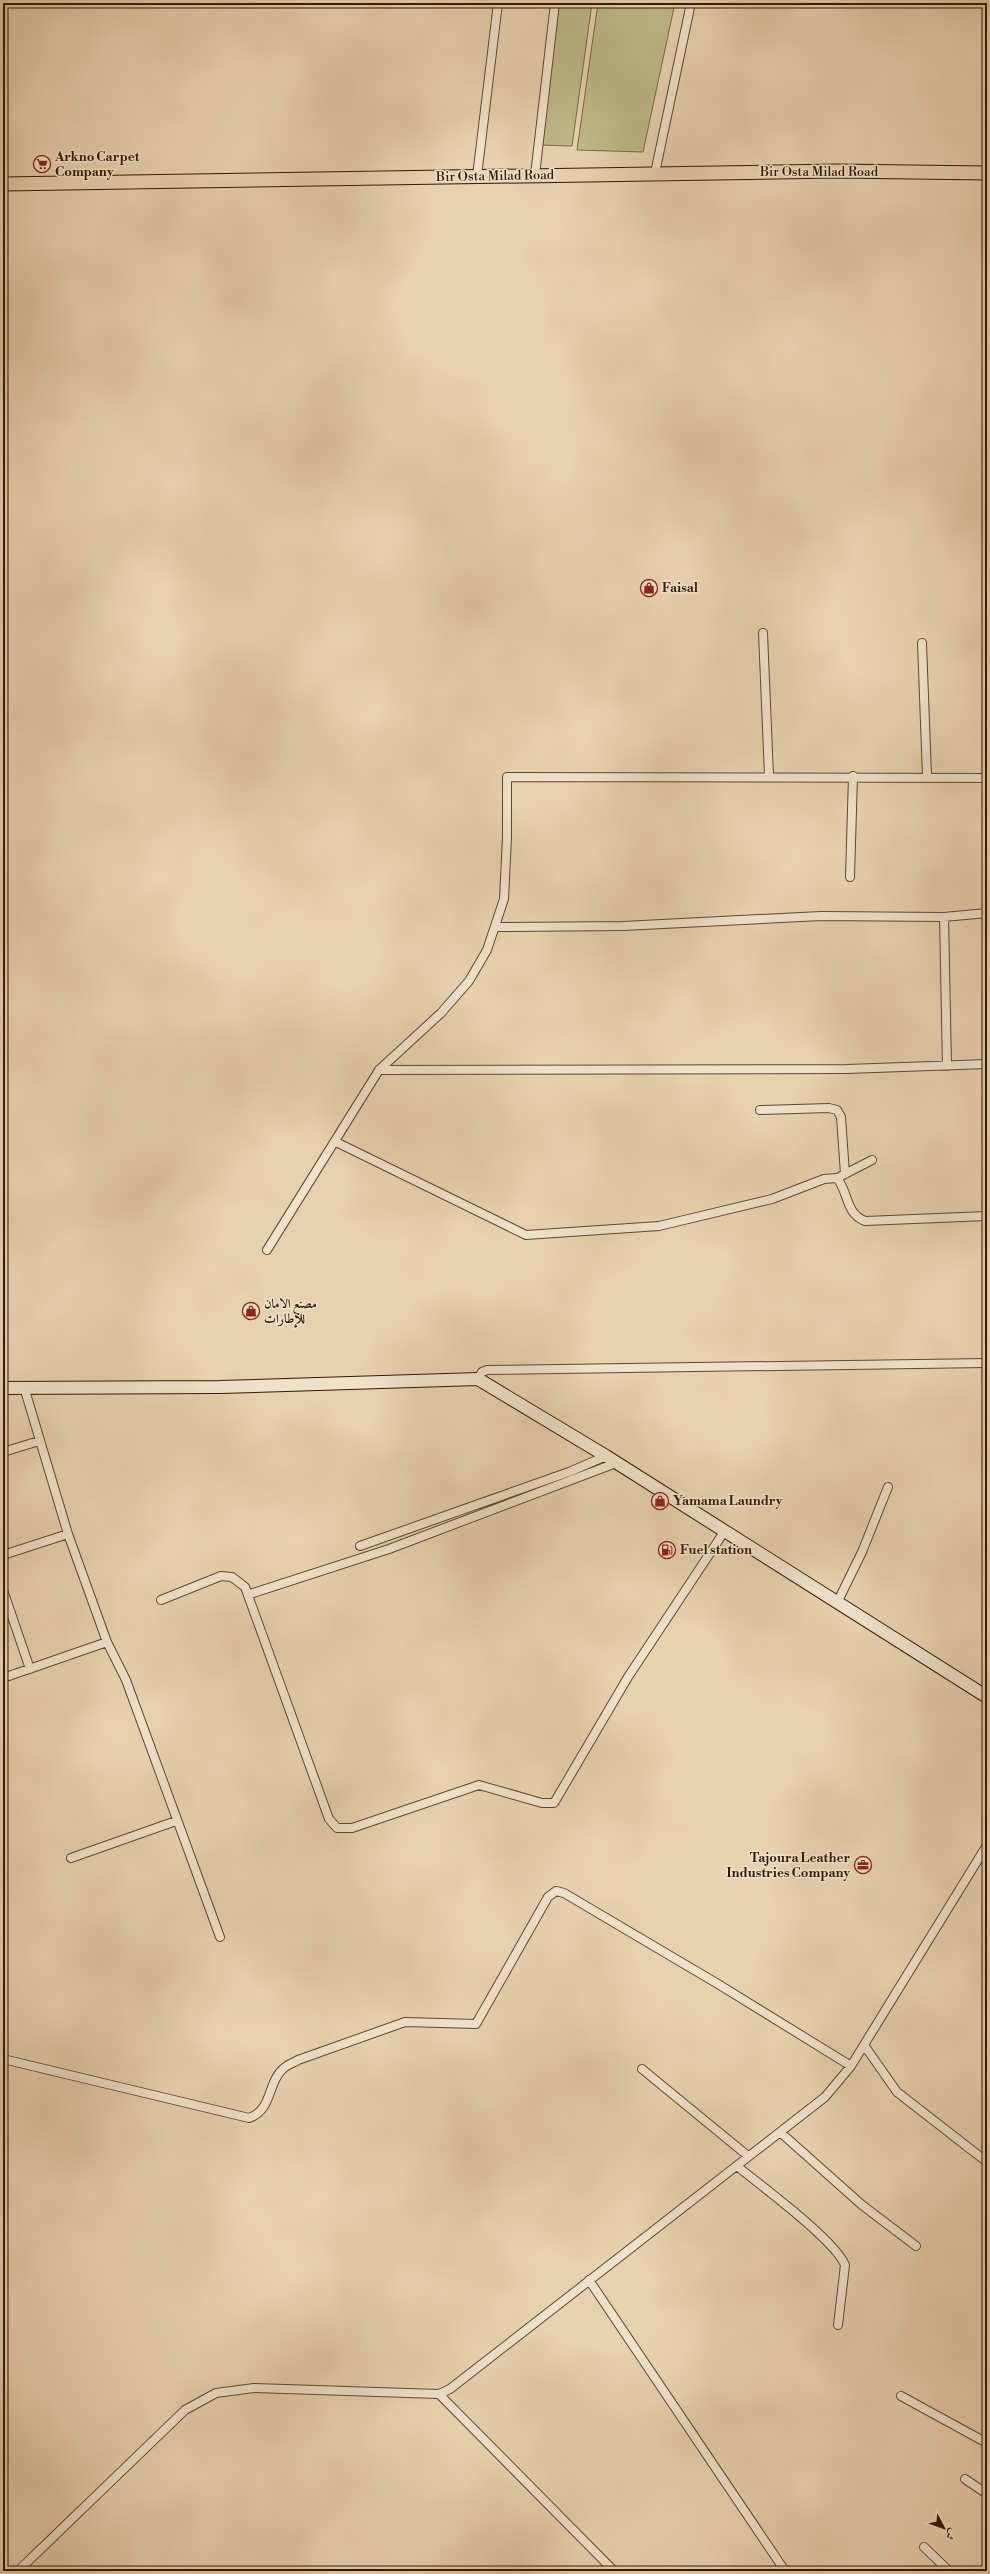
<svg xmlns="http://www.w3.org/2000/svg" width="990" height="2574" font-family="'Libre Bodoni',Amiri,serif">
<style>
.green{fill:#bdb986;stroke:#766944}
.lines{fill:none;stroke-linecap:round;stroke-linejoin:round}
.street-casing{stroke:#5e472d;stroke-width:10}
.secondary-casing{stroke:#301902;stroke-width:14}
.primary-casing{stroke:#301902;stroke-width:15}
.street{stroke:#f0e1cb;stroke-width:8}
.secondary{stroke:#f0e1cb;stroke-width:12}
.primary{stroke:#e8d1af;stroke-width:13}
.labels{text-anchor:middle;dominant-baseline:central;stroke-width:3;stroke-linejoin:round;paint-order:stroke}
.poi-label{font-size:13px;font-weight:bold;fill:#301902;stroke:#f0e1cb;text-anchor:start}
.street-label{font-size:13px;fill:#301902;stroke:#f0e1cb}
</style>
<rect width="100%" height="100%" fill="#e8d1af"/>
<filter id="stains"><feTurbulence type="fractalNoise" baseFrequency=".005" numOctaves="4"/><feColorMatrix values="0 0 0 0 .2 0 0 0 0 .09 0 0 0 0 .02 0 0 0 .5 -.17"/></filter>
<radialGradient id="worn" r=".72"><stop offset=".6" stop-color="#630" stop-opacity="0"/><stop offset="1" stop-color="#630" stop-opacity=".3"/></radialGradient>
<path class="green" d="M559 3H592L572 146 540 145Z
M598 3H675L643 152 577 150Z"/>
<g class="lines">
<g class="street-casing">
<path id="street" d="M655 173 691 3
M535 175 555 3
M477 176 498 3
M763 633 769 776
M922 643 927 776
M850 877 853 776
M944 917 947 1066
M496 927 623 926 821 916 944 917 987 913
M379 1070 847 1069 987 1064
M760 1110 829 1108 837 1110 841 1117 845 1174
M336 1142 526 1235 659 1226 772 1199 824 1179 837 1178C849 1193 845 1213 865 1221L987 1216
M841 1176 872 1160
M267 1250 379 1070 441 1013 469 981 487 950 504 899 507 837V777L987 778
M478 1379 482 1372 487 1370 987 1363
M24 1387 68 1534 107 1642 126 1680 220 1937
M3 1452 39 1441
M360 1546 569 1472 606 1456
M3 1555 68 1534
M3 1590 30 1669
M250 1594 389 1549 616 1463
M161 1600 221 1576 232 1577 245 1587 329 1819 337 1828H352L479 1785 542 1803H554L628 1677 724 1532
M837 1603 862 1552 888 1487
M3 1678 107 1642
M71 1858 176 1821
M864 2045 897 2092 987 2162
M3 2059 249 2118C273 2110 267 2082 284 2068 288 2064 294 2063 298 2060L405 2022 476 2024 548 1897 556 1891 564 1893 718 1984 851 2066
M642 2069 748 2156
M780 2132 862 2205 916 2246
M737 2166C761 2186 835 2240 845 2265L838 2325
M589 2280 785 2571
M439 2394 614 2571
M901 2396 987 2443
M965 2479 987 2494
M924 2547 949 2571
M18 2571 185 2410 216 2393 254 2388 439 2394 450 2389 825 2097 851 2066 987 1845"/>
</g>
<g class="secondary-casing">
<path id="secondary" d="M3 1388 220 1387 478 1379 606 1456 987 1697"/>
</g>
<g class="primary-casing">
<path id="primary" d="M3 184 837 171 987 173"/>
</g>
<use href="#street" class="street"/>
<use href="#secondary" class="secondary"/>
<use href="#primary" class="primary"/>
</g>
<defs>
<g id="supermarket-ring" transform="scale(0.9)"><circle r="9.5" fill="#f0e1cb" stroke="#8f2418" stroke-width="1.5"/><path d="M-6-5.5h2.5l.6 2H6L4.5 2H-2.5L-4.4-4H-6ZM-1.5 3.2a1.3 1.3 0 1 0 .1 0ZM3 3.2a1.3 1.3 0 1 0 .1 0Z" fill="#8f2418"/></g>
<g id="shop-ring" transform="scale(0.9)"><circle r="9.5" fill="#f0e1cb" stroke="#8f2418" stroke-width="1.5"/><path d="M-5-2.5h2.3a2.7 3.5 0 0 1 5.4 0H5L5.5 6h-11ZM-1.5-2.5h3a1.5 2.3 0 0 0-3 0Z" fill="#8f2418"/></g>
<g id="fuel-ring" transform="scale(0.9)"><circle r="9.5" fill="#f0e1cb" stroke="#8f2418" stroke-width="1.5"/><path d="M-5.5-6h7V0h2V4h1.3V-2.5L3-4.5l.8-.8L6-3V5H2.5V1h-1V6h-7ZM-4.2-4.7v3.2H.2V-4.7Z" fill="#8f2418"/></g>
<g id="office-ring" transform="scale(0.9)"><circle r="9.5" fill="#f0e1cb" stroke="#8f2418" stroke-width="1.5"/><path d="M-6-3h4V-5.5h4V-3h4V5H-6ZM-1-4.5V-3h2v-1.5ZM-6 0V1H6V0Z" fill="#8f2418"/></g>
</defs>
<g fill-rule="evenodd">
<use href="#supermarket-ring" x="42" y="164"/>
<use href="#shop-ring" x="649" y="588"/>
<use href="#shop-ring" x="251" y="1311"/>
<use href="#shop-ring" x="660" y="1501"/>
<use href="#fuel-ring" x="667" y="1550"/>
<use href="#office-ring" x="863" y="1865"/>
</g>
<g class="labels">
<g class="poi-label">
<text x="55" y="157">Arkno Carpet<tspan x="55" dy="15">Company</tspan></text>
<text x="662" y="588">Faisal</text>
<text x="264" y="1304">مصنع الامان<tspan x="264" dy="15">للإطارات</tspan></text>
<text x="673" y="1501">Yamama Laundry</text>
<text x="680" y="1550">Fuel station</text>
<text x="850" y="1858" text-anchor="end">Tajoura Leather<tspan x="850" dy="15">Industries Company</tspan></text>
</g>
<g class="street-label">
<text x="819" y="172">Bir Osta Milad Road</text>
<text transform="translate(495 176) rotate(-1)">Bir Osta Milad Road</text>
</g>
</g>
<rect width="990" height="2574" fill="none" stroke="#e8d1af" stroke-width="16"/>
<rect x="4" y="4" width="982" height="2566" fill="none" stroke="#301902" stroke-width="2"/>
<rect x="8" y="8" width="974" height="2558" fill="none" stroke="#301902"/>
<g transform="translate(944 2528) rotate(131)" stroke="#f0e1cb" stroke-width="3" paint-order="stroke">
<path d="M0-3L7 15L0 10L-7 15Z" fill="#301902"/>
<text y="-6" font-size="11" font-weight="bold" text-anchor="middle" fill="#301902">ش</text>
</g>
<rect width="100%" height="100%" filter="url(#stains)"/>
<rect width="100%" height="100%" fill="url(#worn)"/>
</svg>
